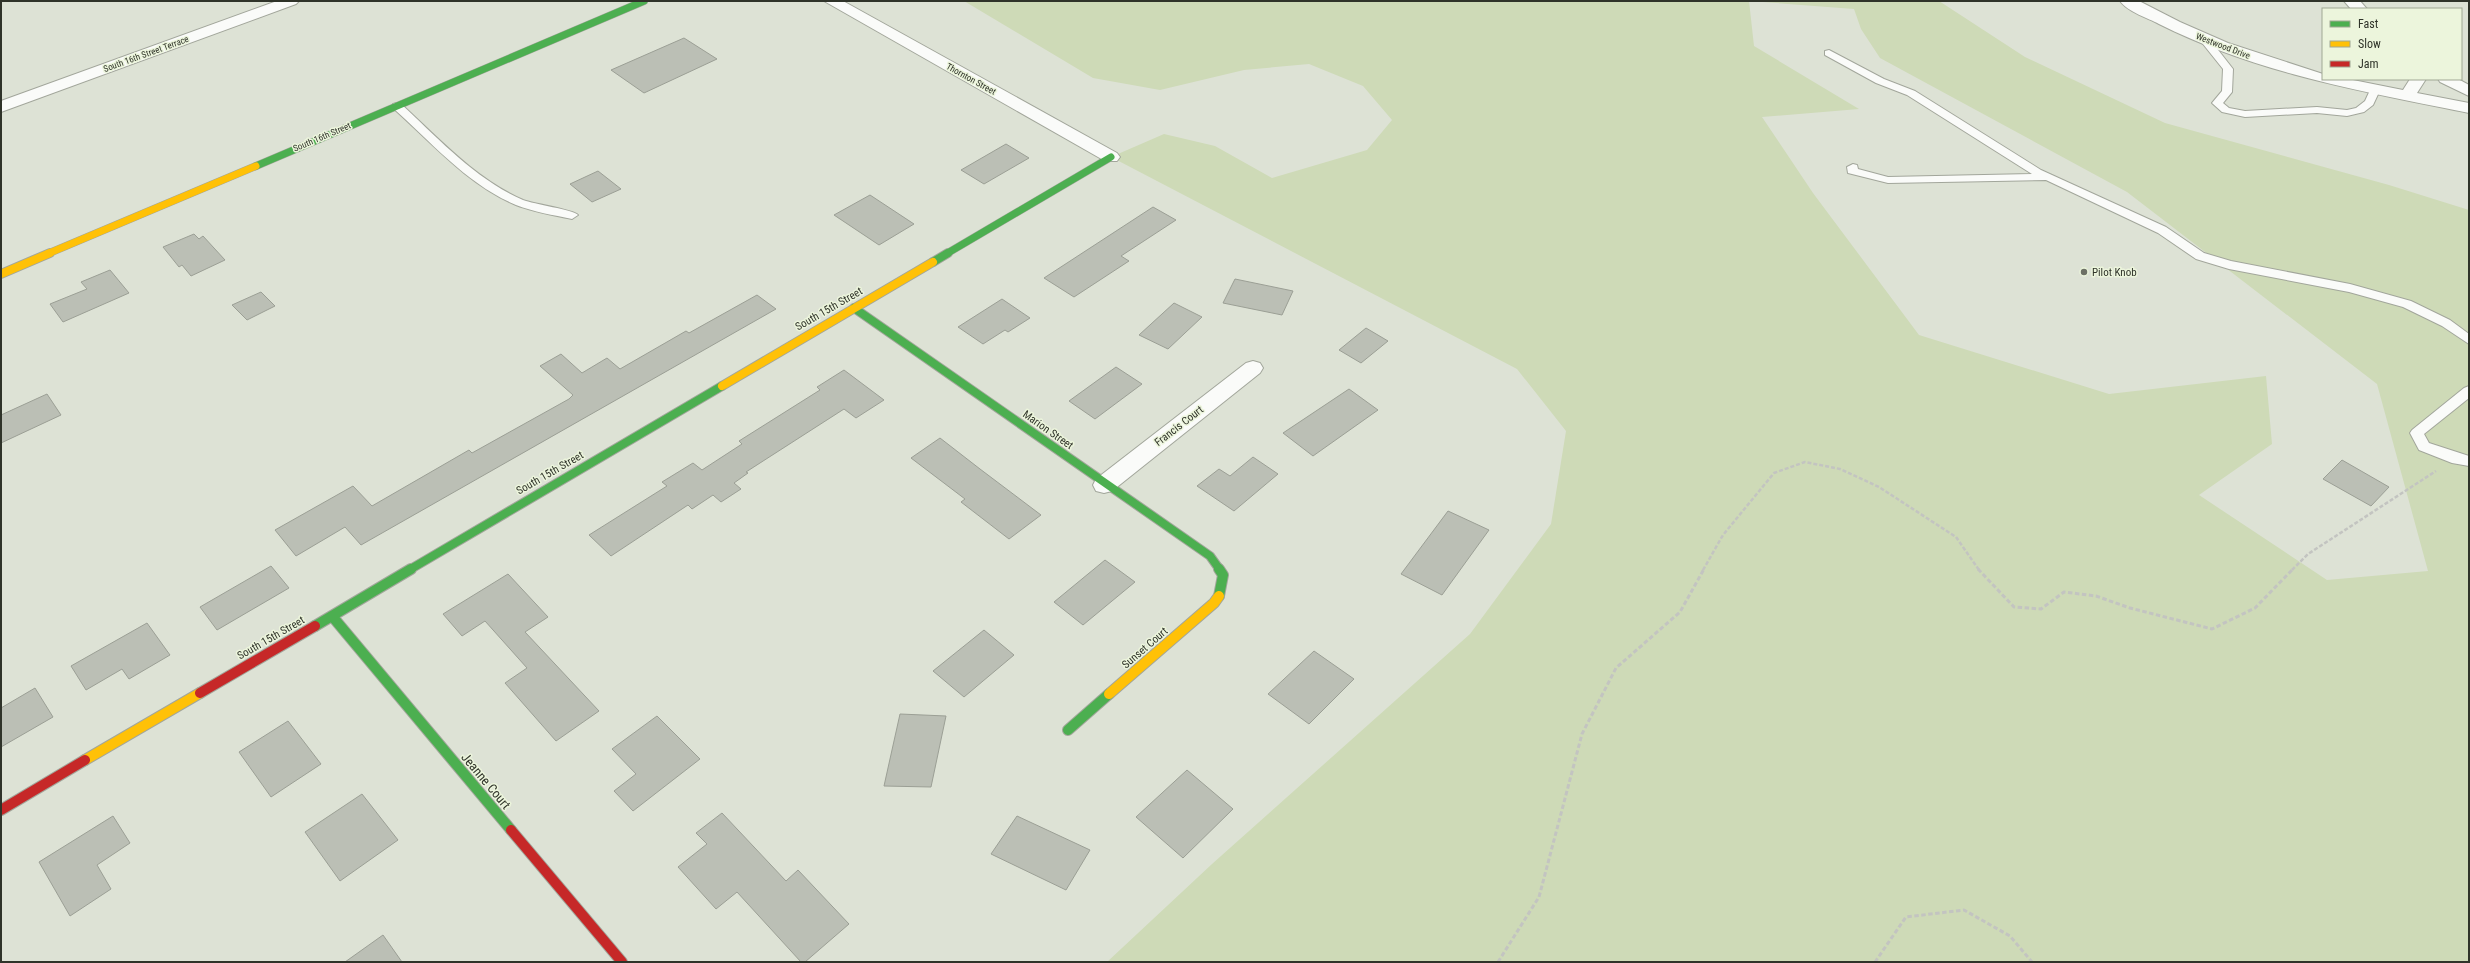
<svg xmlns="http://www.w3.org/2000/svg" width="2470" height="963" font-family="'Roboto Condensed',sans-serif">
<style>
.green{fill:#cedab7;fill-rule:evenodd}
.building{fill:#bbbfb5;stroke:#9b9f95}
.lines{fill:none;stroke-linecap:round;stroke-linejoin:round}
.lane-casing{stroke:#a2a69b;stroke-width:2}
.street-casing{stroke:#a2a69b;stroke-width:2}
.fast-far2-casing{stroke:#a2a69b;stroke-width:8}
.fast-far1-casing{stroke:#a2a69b;stroke-width:10}
.fast-casing{stroke:#a2a69b;stroke-width:12}
.slow-far2-casing{stroke:#a2a69b;stroke-width:8}
.slow-far1-casing{stroke:#a2a69b;stroke-width:10}
.slow-casing{stroke:#a2a69b;stroke-width:12}
.jam-casing{stroke:#a2a69b;stroke-width:12}
.path-far1{stroke:#c3c4c1;stroke-width:2.5;stroke-dasharray:4 2;stroke-linecap:butt}
.path{stroke:#c3c4c1;stroke-width:3;stroke-dasharray:4.5 2.5;stroke-linecap:butt}
.lane{fill:#fafbf9;fill-rule:evenodd}
.street{fill:#fafbf9;fill-rule:evenodd}
.fast-far2{stroke:#4caf50;stroke-width:7}
.fast-far1{stroke:#4caf50;stroke-width:8}
.fast{stroke:#4caf50;stroke-width:10}
.slow-far2{stroke:#ffc107;stroke-width:7}
.slow-far1{stroke:#ffc107;stroke-width:8}
.slow{stroke:#ffc107;stroke-width:10}
.jam{stroke:#c62828;stroke-width:10}
.poi-dot{fill:#6c7065;stroke:#ecf5dc;stroke-width:1.5}
.labels{text-anchor:middle;dominant-baseline:central;stroke-width:3;stroke-linejoin:round;paint-order:stroke}
.far-street-label{font-size:9px;fill:#2f3329;stroke:#ecf5dc}
.poi-label{font-size:11px;fill:#2f3329;stroke:#ecf5dc;text-anchor:start}
.street-label{font-size:11px;fill:#2f3329;stroke:#ecf5dc}
.near-street-label{font-size:13px;fill:#2f3329;stroke:#ecf5dc}
</style>
<rect width="100%" height="100%" fill="#dde2d5"/>
<path class="green" d="M964 1H1939L2025 57 2165 123 2389 185 2469 210V962H1107L1212 864 1470 634 1551 524 1566 431 1517 369 1111 157 1164 134 1215 146 1272 178 1367 150 1392 120 1363 86 1309 64 1244 70 1160 90 1093 78ZM1749 1 1854 9 1861 29 1880 58 2127 192 2377 384 2428 571 2327 580 2199 495 2272 444 2266 376 2109 394 1919 335 1813 193 1762 117 1859 109 1754 46Z"/>
<path class="building" d="M684 38 717 59 644 93 611 70Z
M1006 144 1029 158 984 184 961 170Z
M598 171 621 189 592 202 570 184Z
M870 195 914 224 879 245 834 215Z
M1153 207 1176 220 1121 256 1129 261 1074 297 1044 278Z
M194 234 199 239 203 236 225 260 191 276 182 265 179 267 163 247Z
M110 270 129 293 63 322 50 304 87 289 81 282Z
M1235 279 1293 291 1282 315 1223 303Z
M261 292 275 306 247 320 232 305Z
M757 295 776 309 361 545 345 527 296 556 275 530 353 486 372 506 469 450 472 453 569 399 573 395 540 366 561 354 582 373 607 358 620 369 686 331 689 333Z
M1002 299 1030 318 1008 332 1005 330 983 344 958 327Z
M1174 303 1202 317 1168 349 1139 335Z
M1366 328 1388 341 1361 363 1339 350Z
M1116 367 1142 384 1095 419 1069 401Z
M844 370 884 400 856 418 844 409 746 472 748 473 734 483 741 489 721 502 713 495 692 509 688 505 611 556 589 535 667 486 662 482 693 463 702 470 742 444 739 441 820 390 817 387Z
M1349 389 1378 410 1313 456 1283 433Z
M47 394 61 415 1 443V415Z
M940 438 980 469 1041 515 1009 539 961 502 965 499 911 458Z
M1253 457 1278 474 1234 511 1197 486 1219 469 1230 476Z
M2342 460 2389 487 2371 506 2323 479Z
M1448 511 1489 530 1442 595 1401 574Z
M1105 560 1135 582 1083 625 1054 602Z
M271 566 289 588 217 630 200 607Z
M508 574 548 617 525 632 599 711 556 741 505 683 527 668 485 621 462 636 443 614Z
M147 623 170 655 129 679 122 669 86 690 71 666Z
M984 630 1014 655 964 697 933 671Z
M1314 651 1354 679 1309 724 1268 694Z
M35 688 53 717 1 747V708Z
M900 714 946 716 931 787 884 786Z
M657 716 700 759 633 811 614 791 636 774 612 749Z
M288 721 321 764 271 797 239 752Z
M1187 770 1233 809 1183 858 1136 817Z
M362 794 398 840 340 881 305 832Z
M722 813 786 881 798 870 849 924 805 962H801L737 892 716 909 678 867 707 844 696 833Z
M113 816 130 843 97 865 111 889 70 916 39 862Z
M1017 816 1090 850 1066 890 991 854Z
M383 935 402 962H345Z"/>
<g class="lines">
<g class="lane-casing">
<path id="lane" d="M2204 36 2208 37 2233 69 2232 92 2223 103 2229 108 2245 111 2317 107 2347 110 2356 108 2365 101 2371 88 2375 87 2380 90 2373 105 2364 112 2347 116 2317 113 2245 117 2222 112 2212 103 2222 91 2223 69 2199 39Z
M1829 50 1884 79 1915 91 2041 170 2166 227 2204 253 2231 261 2350 284 2411 301 2450 320 2469 334V344L2442 326 2403 307 2349 292 2229 269 2196 259 2158 233 2046 180 1888 183 1848 173 1847 167 1853 164 1857 165 1858 169 1888 177 2032 174 1907 95 1876 83 1825 55V51Z
M397 103 401 104C438 138 475 179 523 200 533 204 574 210 578 215L572 219C553 215 534 212 516 205 468 185 431 142 393 108V104Z
M2469 386V398L2424 434 2429 443 2469 456V466L2452 463 2419 450 2410 433 2412 430 2464 388Z"/>
</g>
<g class="street-casing">
<path id="street" d="M277 1H299L296 4 1 112V101Z
M824 1H843L1117 153 1120 157 1117 161H1105Z
M2120 1H2139L2180 22 2228 43 2323 74V79H2348L2403 90 2410 79H2426L2417 93 2469 103V113C2362 91 2259 74 2159 24 2148 18 2128 12 2120 1Z
M2344 1H2360L2367 9H2351Z
M2438 79H2458L2469 85V96L2440 82Z
M1253 361 1260 363 1263 368 1260 373 1112 491 1104 493 1096 491 1093 485 1096 479 1246 363Z"/>
</g>
<g class="fast-far2-casing">
<path id="fast-far2" d="M256 166 644 1
M946 254 1111 157"/>
</g>
<g class="fast-far1-casing">
<path id="fast-far1" d="M933 262 948 253
M854 308 1210 556 1220 570
M409 570 722 386"/>
</g>
<g class="fast-casing">
<path id="fast" d="M1219 596 1223 575 1219 569
M332 616 511 830
M315 626 411 569
M1068 730 1109 694"/>
</g>
<g class="slow-far2-casing">
<path id="slow-far2" d="M47 254 256 166"/>
</g>
<g class="slow-far1-casing">
<path id="slow-far1" d="M1 274 50 253
M722 386 933 262"/>
</g>
<g class="slow-casing">
<path id="slow" d="M1109 694 1214 603 1219 596
M85 760 200 693"/>
</g>
<g class="jam-casing">
<path id="jam" d="M200 693 315 626
M1 810 85 760
M511 830 622 962"/>
</g>
<path class="path-far1" d="M1703 570 1723 535 1774 473 1805 462 1840 469 1879 487 1956 537 1979 570
M2292 570 2308 554 2436 471"/>
<path class="path" d="M1978 569 2014 607 2041 609 2064 592 2096 596 2130 608 2212 629 2255 608 2293 569
M1498 962 1539 897 1582 734 1616 668 1680 612 1704 569
M1875 962 1906 917 1964 910 2010 936 2032 962"/>
<use href="#lane" class="lane"/>
<use href="#street" class="street"/>
<use href="#fast-far2" class="fast-far2"/>
<use href="#fast-far1" class="fast-far1"/>
<use href="#fast" class="fast"/>
<use href="#slow-far2" class="slow-far2"/>
<use href="#slow-far1" class="slow-far1"/>
<use href="#slow" class="slow"/>
<use href="#jam" class="jam"/>
</g>
<circle class="poi-dot" cx="2084" cy="272" r="4"/>
<g class="labels">
<g class="far-street-label">
<text transform="translate(2223 46) rotate(21)">Westwood Drive</text>
<text transform="translate(146 54) rotate(-20)">South 16th Street Terrace</text>
<text transform="translate(971 79) rotate(29)">Thornton Street</text>
<text transform="translate(322 137) rotate(-23)">South 16th Street</text>
</g>
<g class="poi-label">
<text x="2092" y="272">Pilot Knob</text>
</g>
<g class="street-label">
<text transform="translate(829 309) rotate(-30)">South 15th Street</text>
<text transform="translate(1179 426) rotate(-38)">Francis Court</text>
<text transform="translate(1048 430) rotate(35)">Marion Street</text>
<text transform="translate(550 473) rotate(-30)">South 15th Street</text>
<text transform="translate(271 638) rotate(-30)">South 15th Street</text>
<text transform="translate(1145 648) rotate(-41)">Sunset Court</text>
</g>
<g class="near-street-label">
<text transform="translate(486 781) rotate(50)">Jeanne Court</text>
</g>
</g>
<rect width="2470" height="963" fill="none" stroke="#2f3329" stroke-width="4"/>
<rect x="2322" y="8" width="140" height="72" fill="#ecf5dc" stroke="#a0a794"/>
<rect x="2330" y="21" width="20" height="6" fill="#4caf50" stroke="#a0a794"/>
<text x="2358" y="28" font-size="12" fill="#2f3329">Fast</text>
<rect x="2330" y="41" width="20" height="6" fill="#ffc107" stroke="#a0a794"/>
<text x="2358" y="48" font-size="12" fill="#2f3329">Slow</text>
<rect x="2330" y="61" width="20" height="6" fill="#c62828" stroke="#a0a794"/>
<text x="2358" y="68" font-size="12" fill="#2f3329">Jam</text>
</svg>
